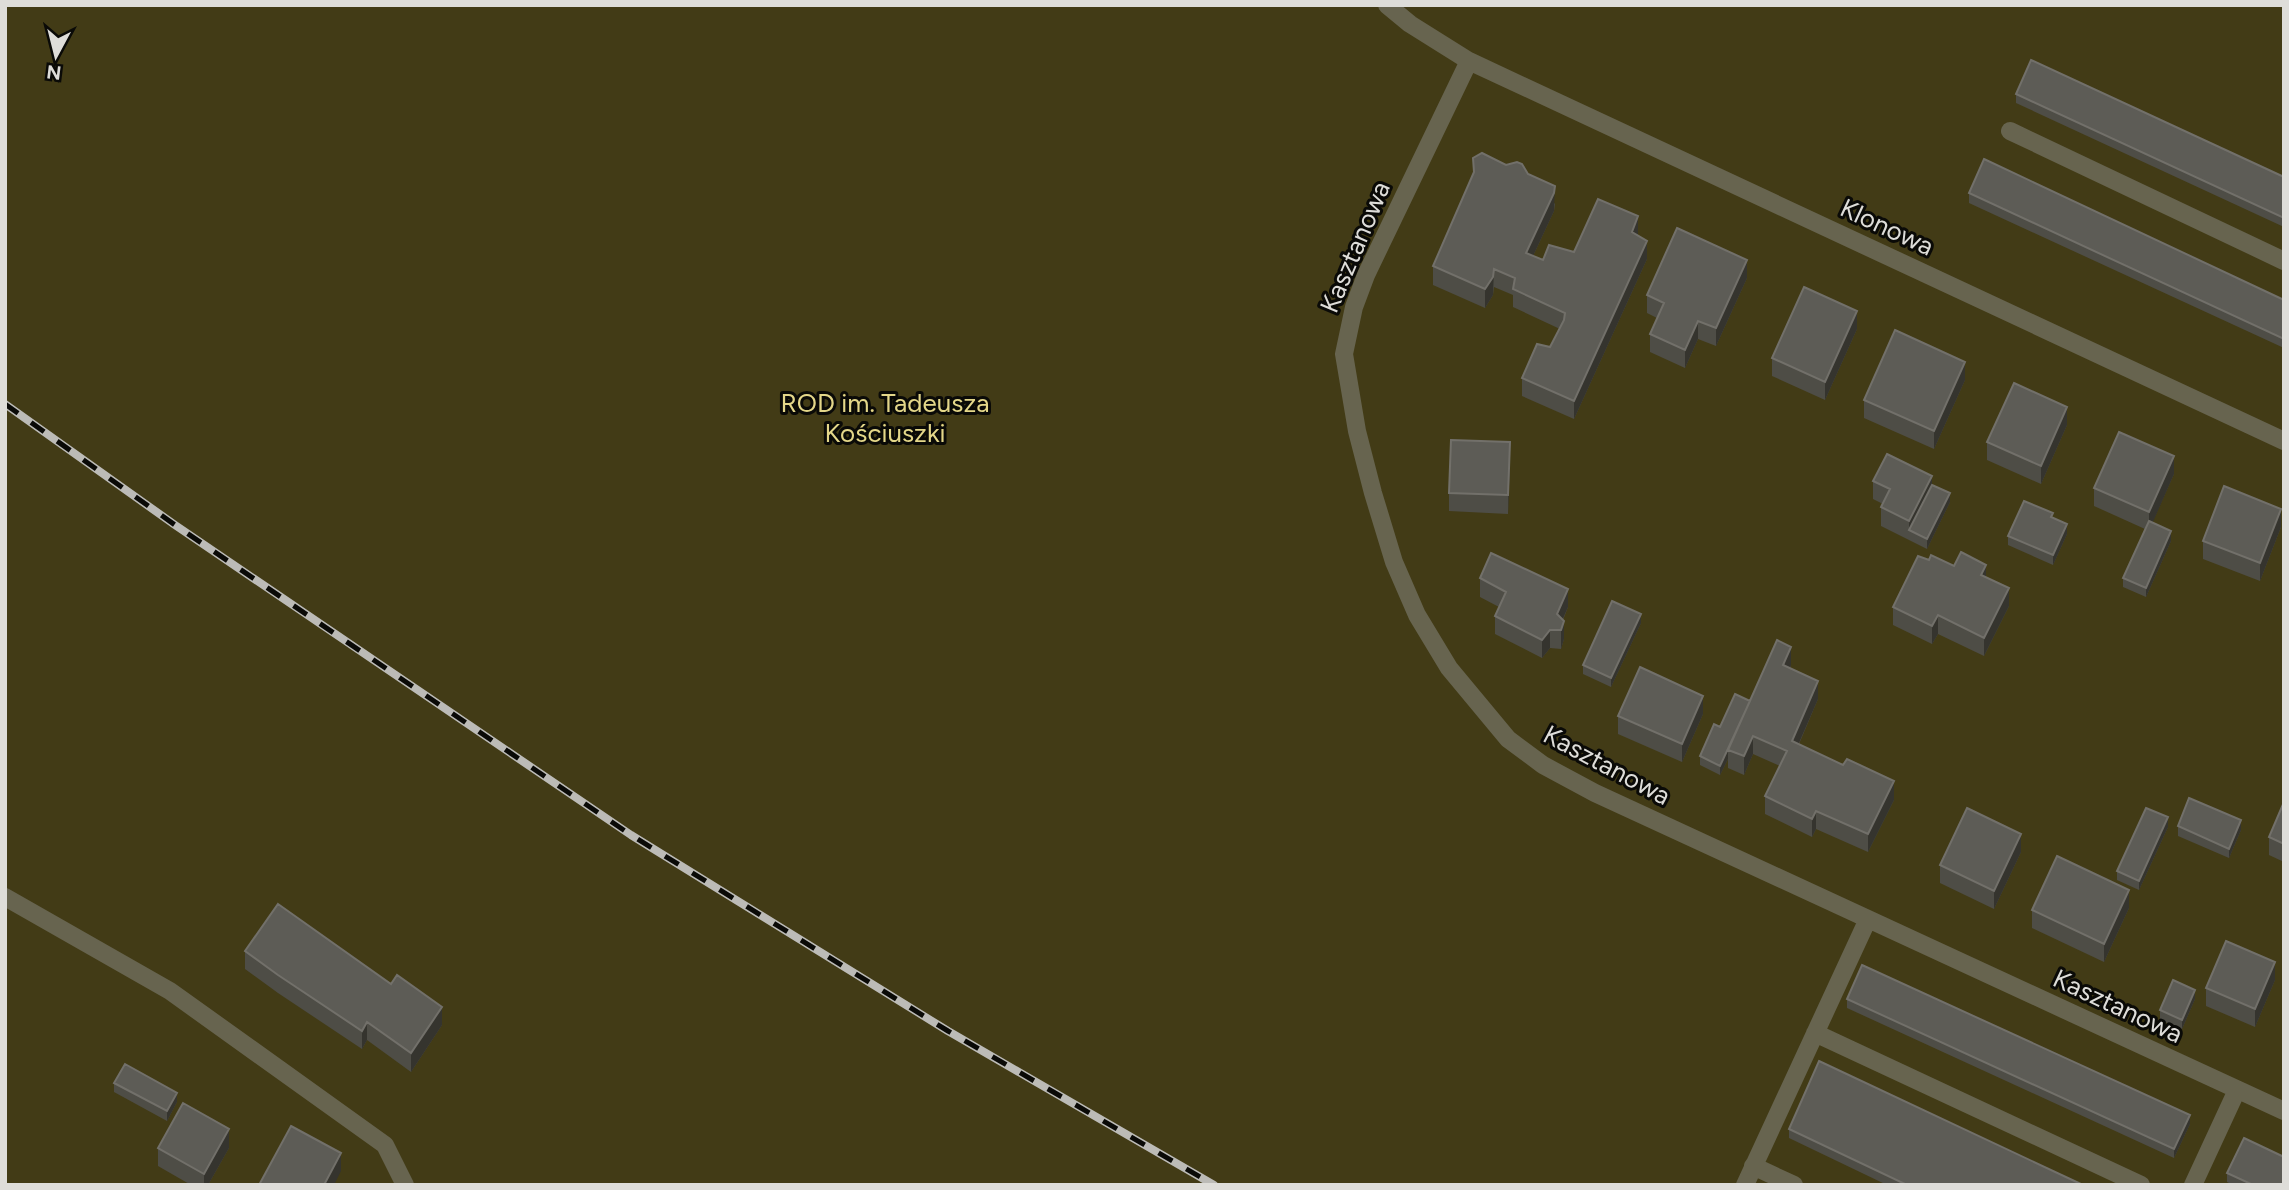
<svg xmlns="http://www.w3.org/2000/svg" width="2289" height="1190" font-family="Figtree,sans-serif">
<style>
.green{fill:#423b16}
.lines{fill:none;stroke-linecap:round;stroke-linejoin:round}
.minor{stroke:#67644f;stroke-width:18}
.rail-casing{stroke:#bcbbb7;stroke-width:8}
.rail{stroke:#0a0a07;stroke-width:5;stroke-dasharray:16;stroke-linecap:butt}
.wall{fill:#4e4d46}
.shaded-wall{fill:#35342e}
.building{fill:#5d5c56;stroke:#72706a;stroke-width:2}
.labels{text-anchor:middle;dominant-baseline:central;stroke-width:6;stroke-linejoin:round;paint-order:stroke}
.street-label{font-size:26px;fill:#deddd9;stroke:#0a0a07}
.park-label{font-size:26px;fill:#e4d789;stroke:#0a0a07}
</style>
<rect width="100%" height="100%" fill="#21201a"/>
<path class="green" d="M5 5H2284V1185H5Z"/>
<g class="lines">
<path class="minor" d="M1387 5 1410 24 1469 61 2284 441
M1469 61 1366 275 1354 307 1344 354 1357 431 1373 493 1394 562 1417 615 1449 668 1508 739 1543 765 1595 793 2284 1111
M2010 131 2284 261
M5 897 170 991 385 1145 405 1185
M1815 1033 2141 1185
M1753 1166 1794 1185
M1745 1185 1868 919
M2193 1185 2237 1090"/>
<g class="rail-casing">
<path id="rail" d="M5 404 175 525 631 835 948 1031 1214 1185"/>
</g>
<use href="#rail" class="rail"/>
</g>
<path class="wall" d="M2016 94 2284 177V227L2016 103Z
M1473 158 1506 165 1528 174 1555 204 1554 211 1533 256 1543 260 1638 235 1647 259 1574 419 1522 396V378L1550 347 1560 329 1513 307V295L1494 287 1493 295 1485 308 1433 285V266L1473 174Z
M1969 193 2284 300V348L1969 203Z
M1747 278 1716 346 1698 339 1685 368 1650 352V334L1657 318 1647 313V295Z
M1857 329 1825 400 1772 376V358Z
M1965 380 1934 449 1864 418V400Z
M2067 425 2041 484 1987 460V442Z
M1510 460 1508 514 1449 511V493Z
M2174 474 2152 523 2171 541 2146 597 2123 587V578L2145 529 2094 506V488Z
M1873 481 1932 485 1950 502 1927 549 1881 526V507L1883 504 1873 499Z
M2053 518 2067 534 2053 565 2008 545V536Z
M2281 527 2260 581 2203 559V541Z
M1929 560 1954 566 1986 577 2009 606 1984 656 1938 634 1932 644 1893 625V607Z
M1480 578 1568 607 1563 620 1564 639 1561 649 1550 648 1542 658 1495 634V616L1499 607 1480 597Z
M1641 623 1611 687 1583 674V665Z
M1791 665 1790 668 1818 699 1799 744 1894 800 1868 852 1816 829 1812 837 1765 814V796L1780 766 1753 754 1744 775 1728 768V759L1720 775 1700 765V756L1720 727Z
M1703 714 1682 762 1618 734V716Z
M2284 802V862L2269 855V837Z
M2178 826 2241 830 2229 858 2178 836Z
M2168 827 2139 890 2117 880V871Z
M2021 852 1994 909 1940 883V865Z
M2129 908 2104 962 2032 928V910Z
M245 951 442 1025 411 1072 367 1040 362 1049 278 993 245 969Z
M2275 980 2255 1027 2206 1006V988Z
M1847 999 2190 1124 2174 1158 1847 1008Z
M2195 999 2182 1029 2160 1020V1010Z
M114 1083 177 1102 167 1121 114 1092Z
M1789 1129 2083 1185H1887L1789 1138Z
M158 1148H229L208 1185H191L158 1166Z
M2227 1173 2284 1185H2233L2227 1182Z"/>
<path class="shaded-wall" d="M1555 186 1554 211 1526 271V253Z
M1638 216V235L1632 250V232Z
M1647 241V259L1574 419V401Z
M1747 260V278L1716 346V328Z
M1494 269 1493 295 1485 308V289Z
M1857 311V329L1825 400V382Z
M1698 321V339L1685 368V350Z
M1965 362V380L1934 449V431Z
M2067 407V425L2041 484V466Z
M1510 442V460L1508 514V495Z
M2174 456V474L2149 531V512Z
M1932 476V494L1909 530V540V521Z
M1950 493V502L1927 549V539Z
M2281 509V527L2260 581V563Z
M2067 524V534L2053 565V555Z
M2171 531V541L2146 597V588Z
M1986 565V583L1981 575Z
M2009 588V606L1984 656V638Z
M1568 589V607L1558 630 1557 614Z
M1641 614V623L1611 687V678Z
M1938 615V634L1932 644V626Z
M1564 621V639L1561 649V630Z
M1550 630V648L1542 658V640Z
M1791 647V665L1783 684V665Z
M1818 681V699L1792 759V741Z
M1703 696V714L1682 762V744Z
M1750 702 1728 750V759L1720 775V766Z
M1753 736V754L1744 775V756Z
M1894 781V800L1868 852V834Z
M1816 811V829L1812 837V819Z
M2168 817V827L2139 890V881Z
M2241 820V830L2229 858V849Z
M2021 834V852L1994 909V891Z
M2129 890V908L2104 962V944Z
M2275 962V980L2255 1027V1009Z
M2195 990V999L2182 1029V1020Z
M442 1007V1025L411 1072V1053Z
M367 1022V1040L362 1049V1031Z
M177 1093V1102L167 1121V1111Z
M2190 1115V1124L2174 1158V1149Z
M229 1129V1148L208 1185H204V1174Z
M341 1153V1171L334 1185H324Z"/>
<path class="building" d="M2031 60 2284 177V218L2016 94Z
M1482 153 1506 165 1517 162 1522 164 1528 174 1555 186 1554 193 1526 253 1543 260 1549 245 1574 252 1598 199 1638 216 1632 232 1647 241 1574 401 1522 378 1537 344 1550 347 1564 320 1565 313 1513 289 1515 278 1494 269 1493 277 1485 289 1433 266 1474 172 1473 158Z
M1984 159 2284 300V339L1969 193Z
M1677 228 1747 260 1716 328 1698 321 1685 350 1650 334 1664 303 1647 295Z
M1804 287 1857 311 1825 382 1772 358Z
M1895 330 1965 362 1934 431 1864 400Z
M2014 383 2067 407 2041 466 1987 442Z
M2119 432 2174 456 2149 512 2094 488Z
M1451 440 1510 442 1508 495 1449 493Z
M1887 454 1932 476 1909 521 1881 507 1890 489 1873 481Z
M1932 485 1950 493 1927 539 1909 530Z
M2224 486 2281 509 2260 563 2203 541Z
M2024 501 2053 513 2051 517 2067 524 2053 555 2008 536Z
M2149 521 2171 531 2146 588 2123 578Z
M1961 552 1986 565 1981 575 2009 588 1984 638 1938 615 1932 626 1893 607 1918 556 1929 560 1931 555 1954 566Z
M1491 553 1568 589 1557 614 1564 621 1561 630H1550L1542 640 1495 616 1506 592 1480 578Z
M1612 601 1641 614 1611 678 1583 665Z
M1777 640 1791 647 1783 665 1818 681 1792 741 1843 765 1847 759 1894 781 1868 834 1816 811 1812 819 1765 796 1787 751 1753 736 1744 756 1728 750Z
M1640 667 1703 696 1682 744 1618 716Z
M1735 694 1750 701 1720 766 1700 756 1714 724 1720 727Z
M2189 798 2241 820 2229 849 2178 826Z
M2284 802V844L2269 837Z
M1967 808 2021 834 1994 891 1940 865Z
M2146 808 2168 817 2139 881 2117 871Z
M2057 856 2129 890 2104 944 2032 910Z
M278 904 391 984 397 975 442 1007 411 1053 367 1022 362 1031 278 975 245 951Z
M2226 941 2275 962 2255 1009 2206 988Z
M1862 965 2190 1115 2174 1149 1847 999Z
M2173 980 2195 990 2182 1020 2160 1010Z
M1819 1061 2083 1185H1907L1789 1129Z
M125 1064 177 1093 167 1111 114 1083Z
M183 1103 229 1129 204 1174 158 1148Z
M291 1126 341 1153 324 1185H259Z
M2244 1138 2284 1157V1185H2253L2227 1173Z"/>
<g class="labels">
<g class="street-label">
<text transform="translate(1887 227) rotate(25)">Klonowa</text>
<text transform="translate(1355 247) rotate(-67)">Kasztanowa</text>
<text transform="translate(1607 765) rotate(28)">Kasztanowa</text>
<text transform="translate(2118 1006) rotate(25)">Kasztanowa</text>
</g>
<g class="park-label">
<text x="885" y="403">ROD im. Tadeusza<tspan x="885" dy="30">Kościuszki</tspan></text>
</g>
</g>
<rect width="2289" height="1190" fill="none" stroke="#deddd9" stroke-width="14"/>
<g transform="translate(56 56) rotate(187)" stroke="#0a0a07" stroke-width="5" paint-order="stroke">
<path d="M0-5L12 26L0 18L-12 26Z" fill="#deddd9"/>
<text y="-10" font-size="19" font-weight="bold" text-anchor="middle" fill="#deddd9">N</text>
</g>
</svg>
